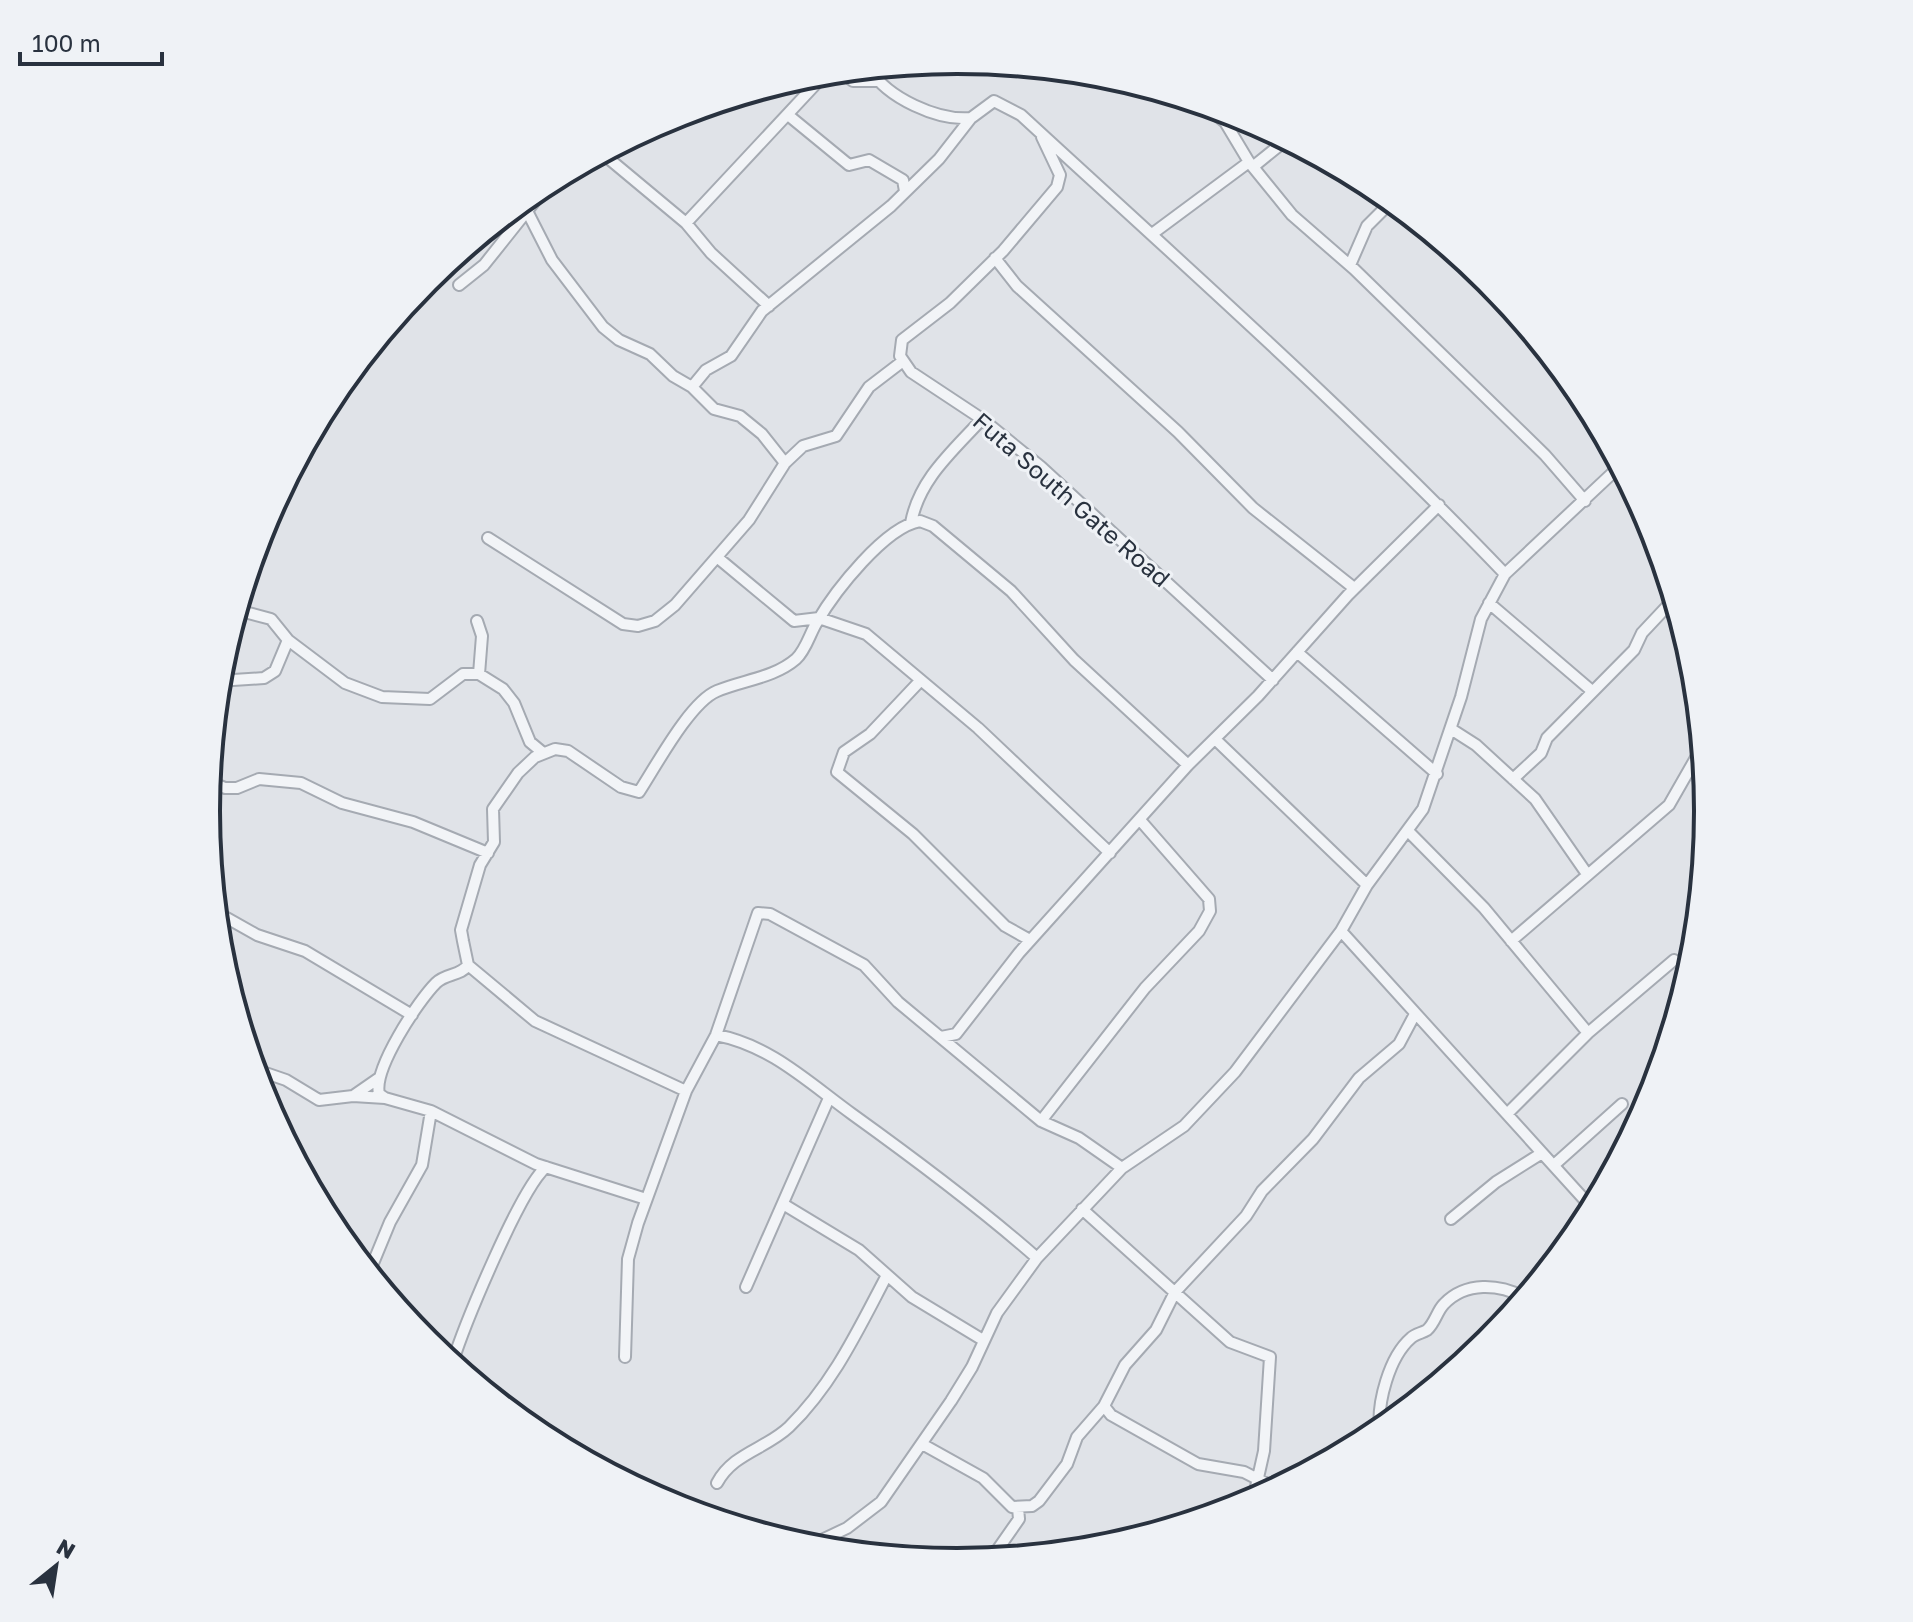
<svg xmlns="http://www.w3.org/2000/svg" width="1913" height="1622" font-family="'Golos Text',sans-serif">
<style>
.lines{fill:none;stroke-linecap:round;stroke-linejoin:round}
.street-casing{stroke:#a5aab2;stroke-width:14}
.street{stroke:#f2f4f7;stroke-width:10}
.labels{text-anchor:middle;dominant-baseline:central;stroke-width:6;stroke-linejoin:round;paint-order:stroke}
.street-label{font-size:24px;fill:#29323f;stroke:#eff2f6}
.rim{fill:none;stroke:#29323f;stroke-width:4}
</style>
<rect width="100%" height="100%" fill="#e0e3e8"/>
<g class="lines">
<g class="street-casing">
<path id="street" d="M870 69C887 98 938 121 971 118
M840 71 853 81H878
M1204 105 1225 122 1249 162 1292 215 1354 269 1545 455 1585 501
M788 115 849 165 869 160 903 180 905 191
M1042 137 1060 175 1057 187 1003 251 950 303 902 340 900 356 911 372 982 419 1041 467 1273 680
M602 153 686 223
M1254 166 1286 140
M518 204 527 211 552 260 603 327 619 340 650 354 673 376 692 387 706 370 731 356 762 311 891 206 939 159 971 118 994 101 1021 115C1184 265 1352 414 1505 574
M1152 234 1249 162
M995 258 1017 286 1178 432 1253 508 1354 588
M1350 265 1367 226 1392 201
M459 285 484 265 539 196 573 169
M769 306 711 253 686 223 826 73
M692 387 714 409 740 416 762 434 785 463
M911 523C919 479 953 451 982 419
M488 538 623 624 638 626 655 621 675 605 749 520 785 463 803 446 836 436 869 387 903 361
M718 558 794 621 819 618 866 634 978 728 1110 853
M1489 603 1592 691
M237 610 271 619 288 640 345 683 382 697 430 699 463 674H479L503 689 514 703 530 742 542 752
M477 621 482 636 479 674
M1297 652 1437 774
M218 681 264 678 275 671 288 640
M920 681 870 734 844 752 837 772 913 834 1005 926 1030 940
M1451 729 1476 745 1535 799 1587 874
M1215 739 1367 885
M1513 779 1541 753 1547 738 1634 650 1642 633 1673 600
M208 781 225 788H237L259 779 301 783 342 803 413 822 488 853
M1408 831 1484 908 1588 1033
M218 913 257 935 305 951 412 1015
M1511 941 1669 805 1701 749
M716 1035C770 1045 809 1083 852 1114 916 1160 978 1206 1037 1258
M941 1037 956 1034 1019 953 1188 765 1258 696 1348 595 1439 505
M254 1069 286 1080 319 1100 353 1096 385 1098 431 1111 536 1164 646 1199
M686 1091 535 1021 468 965 463 941 461 930 480 865 494 842 493 809 518 773 535 757 555 749 568 751 621 787 639 792C656 766 690 702 717 691 743 680 774 678 796 659 806 650 810 633 817 622 835 591 885 527 920 521L933 526 1011 591 1074 660 1188 765
M353 1096 379 1078
M385 1098 379 1094C373 1069 418 1001 436 983 446 973 461 976 468 965
M1507 1114 1588 1033 1674 960
M1041 1121 1145 988 1199 931 1210 911 1209 899 1140 820
M1554 1165 1622 1104
M783 1204 859 1250 912 1297 983 1340
M1592 1208 1341 931 1367 885 1423 809 1461 697 1481 619 1505 574 1620 466
M1082 1209 1230 1342 1270 1357 1264 1451 1253 1500
M1451 1219 1496 1182 1542 1153
M369 1273 390 1222 422 1165 431 1111
M746 1287 829 1098
M625 1357 628 1259 638 1223 686 1091 716 1035 758 913 770 914 864 965 898 1002 1041 1121 1079 1138 1122 1168
M452 1364C464 1326 520 1189 546 1167
M1104 1406 1111 1415 1198 1464 1244 1472 1275 1488
M1380 1430C1377 1403 1389 1357 1411 1338 1415 1334 1422 1333 1427 1330 1435 1323 1437 1311 1444 1304 1466 1281 1499 1284 1524 1297
M922 1444 983 1478 1012 1507 1018 1508 1019 1519 991 1559
M717 1483C733 1453 766 1449 789 1427 833 1384 858 1330 886 1277
M1012 1507 1032 1506 1039 1501 1067 1464 1077 1437 1104 1406 1125 1365 1156 1330 1175 1292 1246 1216 1262 1191 1313 1139 1359 1078 1399 1044 1415 1014
M807 1547 847 1528 881 1502 951 1401 972 1367 997 1313 1037 1258 1122 1168 1184 1126 1235 1072 1341 931"/>
</g>
<use href="#street" class="street"/>
</g>
<g class="labels">
<g class="street-label">
<text transform="translate(1072 499) rotate(41)">Futa South Gate Road</text>
</g>
</g>
<path d="M0 0H1913V1622H0ZM220 811a737 737 0 1 1 1474 0a737 737 0 1 1-1474 0Z" fill="#eff2f6" fill-rule="evenodd"/>
<path class="rim" d="M220 811a737 737 0 1 1 1474 0a737 737 0 1 1-1474 0Z"/>
<g transform="translate(56 1566) rotate(30)" stroke="#eff2f6" stroke-width="6" paint-order="stroke">
<path d="M0-6L14 30L0 20L-14 30Z" fill="#29323f"/>
<text y="-12" font-size="22" font-weight="bold" text-anchor="middle" fill="#29323f">N</text>
</g>
<path d="M20 52v12h142v-12" fill="none" stroke="#29323f" stroke-width="4"/>
<text x="32" y="52" font-size="24" fill="#29323f" stroke="#eff2f6" stroke-width="6" paint-order="stroke">100 m</text>
</svg>
